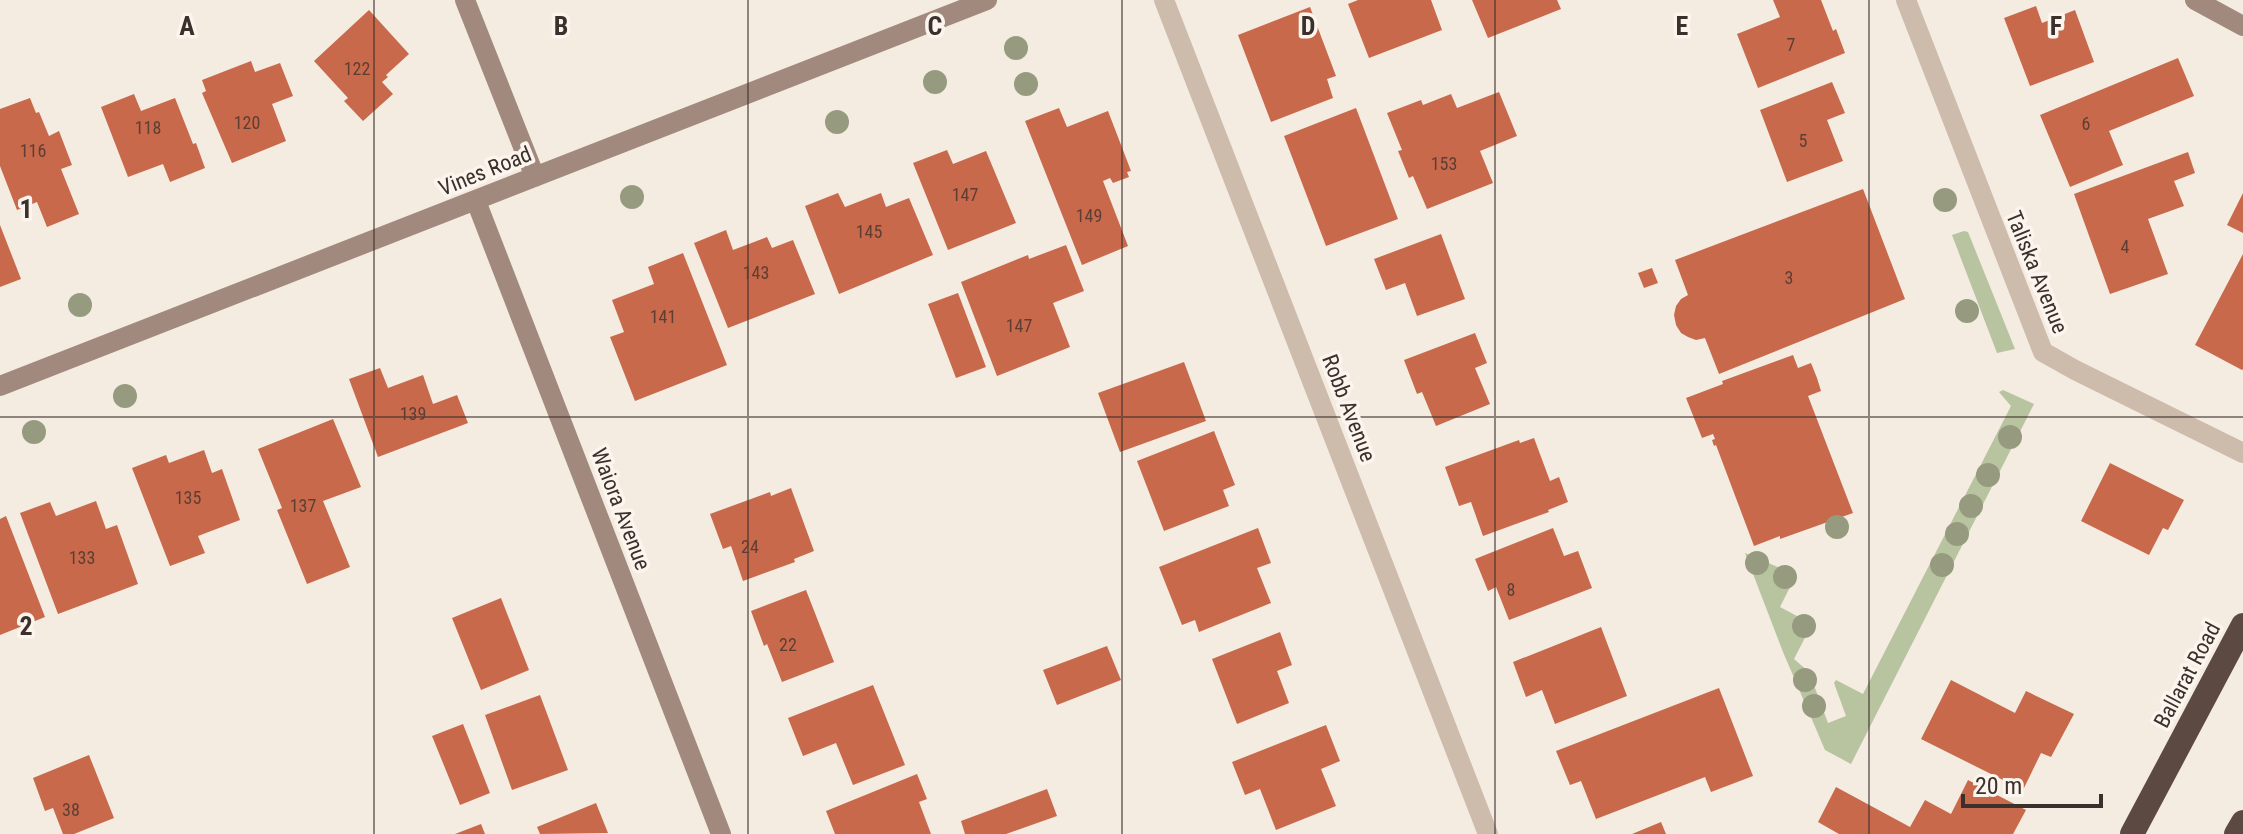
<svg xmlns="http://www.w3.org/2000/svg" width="2243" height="834" font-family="'Roboto Condensed',sans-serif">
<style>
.green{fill:#b8c4a0}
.building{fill:#c8694b}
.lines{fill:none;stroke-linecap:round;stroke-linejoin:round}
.street{stroke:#cdbbac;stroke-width:20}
.secondary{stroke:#a18a7d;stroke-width:20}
.highway{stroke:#5c4a42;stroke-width:24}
.tree{fill:#969b7f}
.grid{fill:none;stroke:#3b302b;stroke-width:2;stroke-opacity:0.55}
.labels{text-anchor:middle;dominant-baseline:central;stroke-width:7;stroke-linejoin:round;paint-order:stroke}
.number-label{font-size:18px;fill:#5e3e33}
.street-label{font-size:22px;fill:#3b302b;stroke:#fbf5ee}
.grid-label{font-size:26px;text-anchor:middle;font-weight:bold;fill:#3b302b;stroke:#fbf5ee;stroke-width:7;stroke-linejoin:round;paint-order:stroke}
</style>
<rect width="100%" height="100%" fill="#f4ebe1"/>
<path class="green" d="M1964 231 1968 232 2015 349 1997 353 1952 235Z
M2003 390 2034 404 1851 764 1825 750 1783 652 1745 553 1796 575 1780 607 1812 624 1794 659 1809 672 1828 723 1846 716 1834 683 1836 680 1863 694 2011 406 1999 392Z"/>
<path class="building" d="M1358 0H1431L1442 30 1369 58 1348 4Z
M1472 0H1557L1561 9 1488 38Z
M1773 0H1821L1833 31 1836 29 1845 53 1758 88 1737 34 1780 17Z
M2036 6 2042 23 2075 10 2094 62 2030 86 2004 18Z
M1310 7 1336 76 1327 79 1333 98 1271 122 1238 35Z
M369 10 409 54 386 75 388 77 382 82 393 94 363 121 344 101 348 98 314 61Z
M2178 58 2194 96 2109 131 2123 165 2070 187 2040 115Z
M251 61 255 72 280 63 293 96 272 104 286 141 232 163 202 93 206 91 202 80Z
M1832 82 1845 113 1827 120 1843 161 1787 182 1760 110Z
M1499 92 1517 136 1480 151 1493 183 1427 209 1413 176 1409 178 1398 151 1402 150 1387 113 1421 100 1423 105 1451 94 1457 108Z
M134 94 141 111 175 98 193 144 196 143 205 168 170 182 163 164 128 177 101 107Z
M30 98 36 113 39 112 49 136 59 131 72 165 61 169 79 214 47 227 37 202 17 210 0 166V109Z
M1059 108 1067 127 1108 111 1131 171 1127 172 1129 177 1113 183 1110 178 1103 181 1128 246 1082 265 1025 121Z
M1356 108 1398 219 1326 246 1284 136Z
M947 150 953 164 986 151 1016 223 948 250 913 163Z
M2188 152 2195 173 2174 181 2184 206 2148 219 2168 274 2110 294 2074 194Z
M1863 189 1905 299 1719 374 1705 338 1696 340 1688 337 1681 333 1676 325 1674 315 1676 306 1681 299 1688 295 1675 260Z
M838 193 845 207 881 193 886 207 909 198 933 255 839 294 805 206Z
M2243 193V233L2227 225Z
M0 225 21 279 0 287Z
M726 230 733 250 767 237 772 248 793 240 815 294 728 328 694 243Z
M1441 234 1465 299 1417 316 1405 283 1386 290 1374 259Z
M1066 245 1084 291 1053 303 1070 347 997 376 961 282 1028 255 1029 259Z
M683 253 727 365 635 401 610 337 624 332 612 300 654 284 648 267Z
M2243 254V369L2242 370 2195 345Z
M1652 268 1658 283 1644 288 1638 273Z
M958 293 986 367 956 378 928 304Z
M1475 333 1487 363 1475 368 1490 404 1436 426 1422 392 1417 394 1404 360Z
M1793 355 1798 368 1811 363 1817 378 1821 391 1808 396 1853 513 1780 539V536L1754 546 1716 445 1714 446 1712 440 1715 439 1713 434 1702 438 1686 398 1723 384 1722 381Z
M1184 362 1206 421 1120 452 1098 393Z
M380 368 388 388 423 375 433 404 457 395 468 423 378 457 349 379Z
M333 419 361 487 323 501 350 567 307 584 277 510 282 508 258 449Z
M1214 431 1235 485 1223 490 1229 506 1164 531 1137 461Z
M1534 438 1550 481 1559 477 1568 502 1548 510 1549 512 1483 536 1471 502 1459 506 1445 467 1519 440 1520 443Z
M204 450 212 473 222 469 240 520 198 536 205 553 170 566 132 468 166 455 169 463Z
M2110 463 2184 500 2168 530 2163 528 2149 555 2081 521Z
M791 488 814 551 794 559 795 562 743 581 731 546 723 549 710 514 770 492 771 496Z
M96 501 106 529 117 525 138 584 58 614 20 513 50 502 56 516Z
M6 516 45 617 0 635V519Z
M1258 528 1271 563 1257 568 1271 603 1199 632 1195 620 1182 625 1159 567Z
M1553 528 1564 556 1578 551 1592 588 1509 620 1496 587 1488 591 1475 559Z
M806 590 834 662 782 682 767 644 764 646 751 611Z
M501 598 529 670 481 690 452 618Z
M1601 627 1627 696 1555 724 1542 690 1526 697 1513 662Z
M1280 632 1292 665 1277 671 1289 703 1237 724 1212 659Z
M1107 646 1121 680 1057 705 1043 670Z
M1951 680 2015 713 2026 691 2074 714 2051 757 2041 753 2023 790 1921 739Z
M873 685 905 765 853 785 836 743 803 756 788 718Z
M1719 688 1753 776 1711 792 1705 777 1596 819 1581 781 1570 785 1556 751Z
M540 695 568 770 512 790 485 715Z
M463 724 490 793 460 805 432 736Z
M1326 725 1340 761 1321 769 1336 806 1276 830 1260 789 1245 795 1232 762Z
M89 755 114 818 74 834H63L53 808 45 811 33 778Z
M917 774 927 799 919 802 931 834H835L826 811Z
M1968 780 2026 810 2013 834H1839L1818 822 1836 787 1910 827 1925 800 1951 814Z
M1047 789 1057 816 1006 834H965L961 821Z
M596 803 608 833 540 834 537 827Z
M1661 822 1666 834H1632Z
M481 824 485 834H455Z"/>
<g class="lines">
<path class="street" d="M1164 0 1488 834
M1906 0 2043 352 2075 370 2243 453"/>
<path class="secondary" d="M465 0 535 177
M2195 0 2243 26
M476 201 721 834
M0 386 987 0"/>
<path class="highway" d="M2132 834 2243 625
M2236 834 2243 822"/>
</g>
<g class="tree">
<circle cx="1016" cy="48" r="12"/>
<circle cx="935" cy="82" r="12"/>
<circle cx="1026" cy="84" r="12"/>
<circle cx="837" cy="122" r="12"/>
<circle cx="632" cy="197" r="12"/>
<circle cx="1945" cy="200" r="12"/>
<circle cx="80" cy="305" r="12"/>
<circle cx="1967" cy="311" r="12"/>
<circle cx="125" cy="396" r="12"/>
<circle cx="34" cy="432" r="12"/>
<circle cx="2010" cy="437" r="12"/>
<circle cx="1988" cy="475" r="12"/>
<circle cx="1971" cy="506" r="12"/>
<circle cx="1837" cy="527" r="12"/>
<circle cx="1957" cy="534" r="12"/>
<circle cx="1757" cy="563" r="12"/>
<circle cx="1942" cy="565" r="12"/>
<circle cx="1785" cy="577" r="12"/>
<circle cx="1804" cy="626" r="12"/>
<circle cx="1805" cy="680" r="12"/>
<circle cx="1814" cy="706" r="12"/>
</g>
<path class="grid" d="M374 0V834M748 0V834M1122 0V834M1495 0V834M1869 0V834M0 417H2243"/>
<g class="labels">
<g class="number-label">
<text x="1791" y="44">7</text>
<text x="357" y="68">122</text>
<text x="247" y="122">120</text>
<text x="2086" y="123">6</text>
<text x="148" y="127">118</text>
<text x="1803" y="140">5</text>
<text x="33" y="150">116</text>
<text x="1444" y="163">153</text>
<text x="965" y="194">147</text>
<text x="1089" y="215">149</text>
<text x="869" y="231">145</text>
<text x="2125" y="246">4</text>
<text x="756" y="272">143</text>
<text x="1789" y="277">3</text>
<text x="663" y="316">141</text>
<text x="1019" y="325">147</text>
<text x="413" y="413">139</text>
<text x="188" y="497">135</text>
<text x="303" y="505">137</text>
<text x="750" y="546">24</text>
<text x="82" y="557">133</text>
<text x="1511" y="589">8</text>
<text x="788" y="644">22</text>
<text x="71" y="809">38</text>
</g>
<g class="street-label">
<text transform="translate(485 171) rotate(-22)">Vines Road</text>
<text transform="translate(2037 272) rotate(68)">Taliska Avenue</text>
<text transform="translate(1349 408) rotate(69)">Robb Avenue</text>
<text transform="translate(621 509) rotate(69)">Waiora Avenue</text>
<text transform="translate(2187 675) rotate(-62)">Ballarat Road</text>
</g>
</g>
<g class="grid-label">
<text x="187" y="35">A</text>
<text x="561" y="35">B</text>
<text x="935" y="35">C</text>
<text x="1308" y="35">D</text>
<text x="1682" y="35">E</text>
<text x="2056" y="35">F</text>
<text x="26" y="218">1</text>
<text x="26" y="635">2</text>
</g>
<path d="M1963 794v12h138v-12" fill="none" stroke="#3b302b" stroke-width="4"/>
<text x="1975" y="794" font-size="24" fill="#3b302b" stroke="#fbf5ee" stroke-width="6" paint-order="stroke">20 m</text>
</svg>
